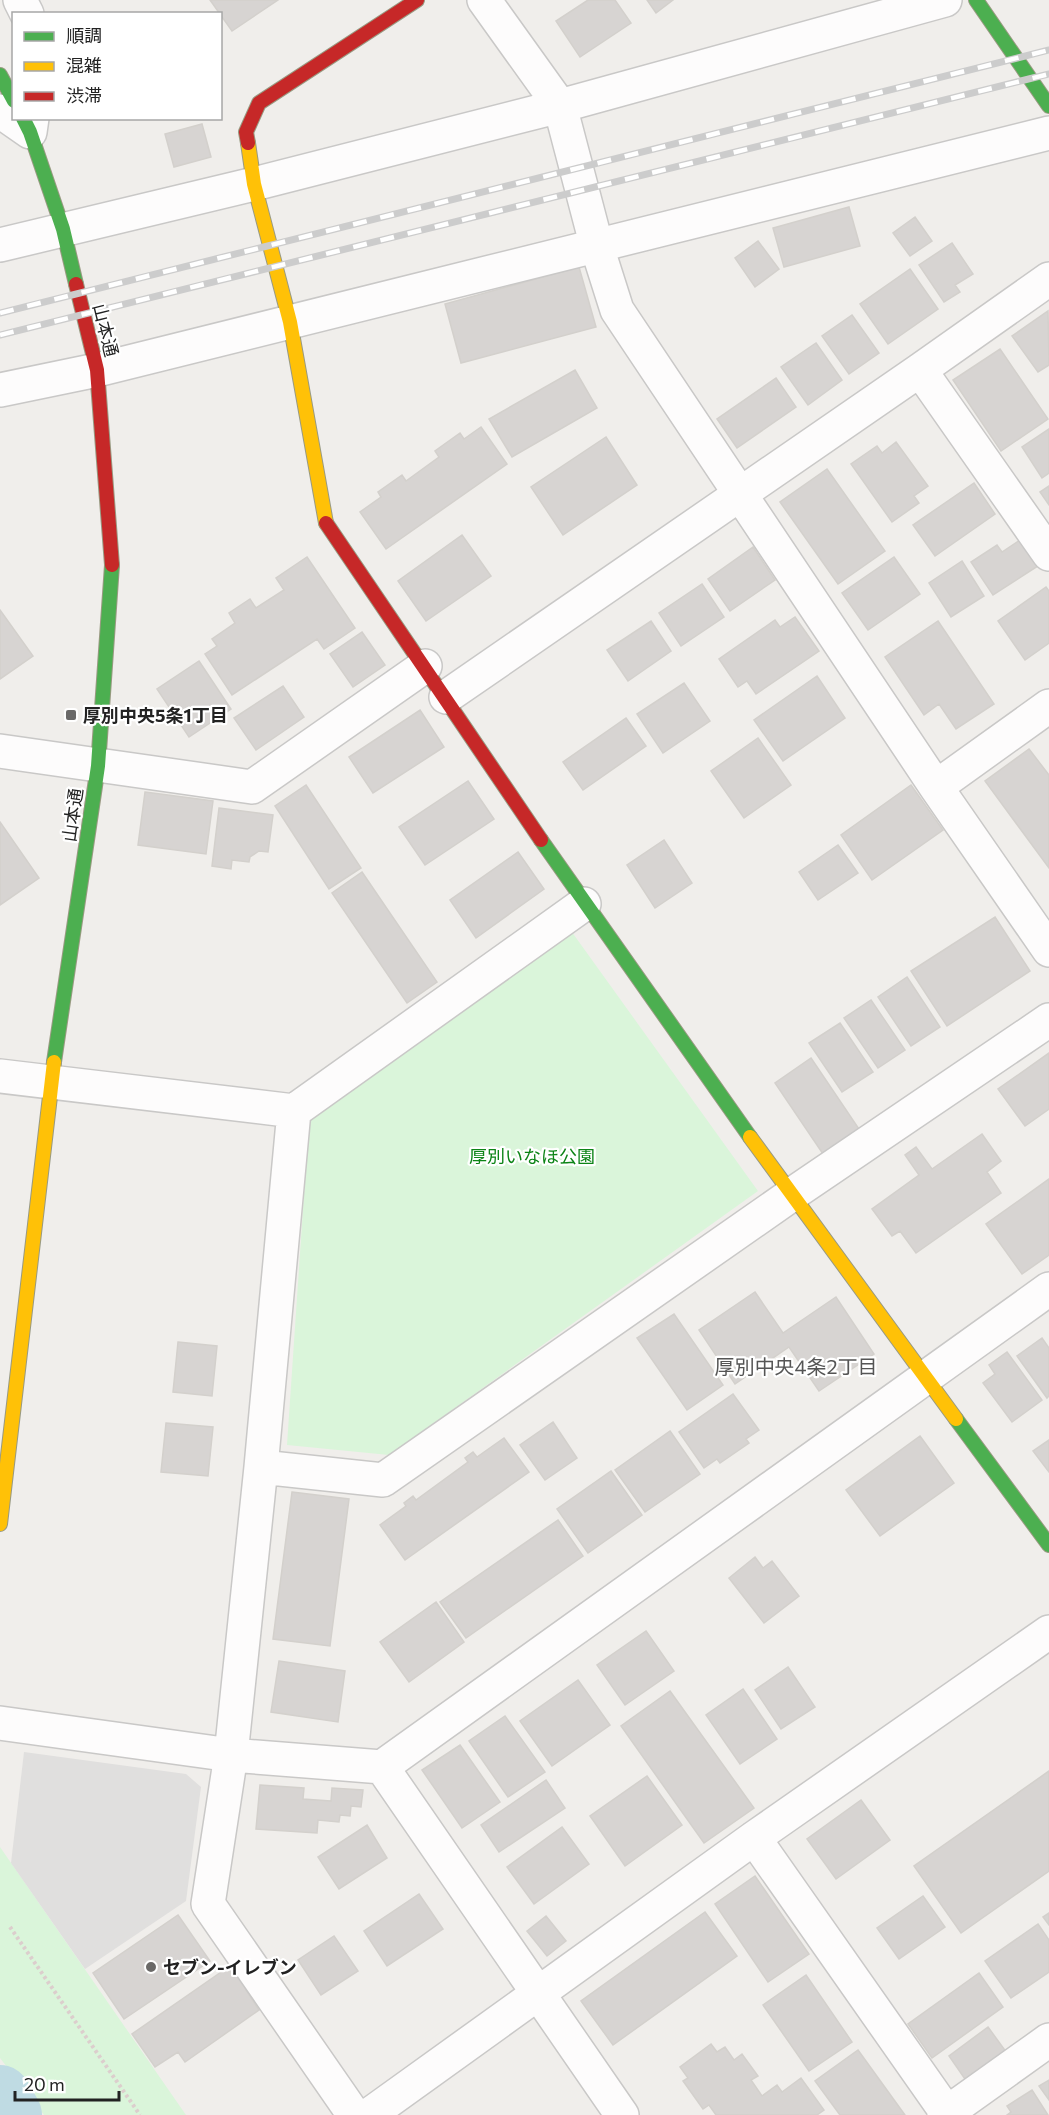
<svg xmlns="http://www.w3.org/2000/svg" width="1049" height="2115" font-family="Commissioner,'Noto Sans JP',sans-serif">
<style>
.park{fill:#daf5da}
.parking{fill:#e0dfde}
.lines{fill:none;stroke-linecap:round;stroke-linejoin:round}
.river{stroke:#bfdbe3;stroke-width:62}
.building{fill:#d7d4d2;stroke:#d3d0cc;stroke-width:1.5}
.street-casing{stroke:#c9c8c7;stroke-width:36}
.fast-casing{stroke:#999a82;stroke-width:16}
.slow-casing{stroke:#999a82;stroke-width:16}
.jam-casing{stroke:#999a82;stroke-width:16}
.path{stroke:#dccecd;stroke-width:4;stroke-dasharray:3 3;stroke-linecap:butt}
.street{stroke:#fdfcfc;stroke-width:33}
.fast{stroke:#4caf50;stroke-width:14}
.slow{stroke:#ffc107;stroke-width:14}
.jam{stroke:#c62828;stroke-width:14}
.rail-casing{stroke:#ccc;stroke-width:7}
.rail{stroke:#fff;stroke-width:4.5;stroke-dasharray:14;stroke-linecap:butt}
.poi-dot{fill:#6a6968;stroke:#fff;stroke-width:2}
.labels{text-anchor:middle;dominant-baseline:central;stroke-width:4.5;stroke-linejoin:round;paint-order:stroke}
.street-label{font-size:18px;fill:#222;stroke:#fff}
.poi-label{font-size:18px;font-weight:bold;fill:#222;stroke:#fff;text-anchor:start}
.park-label{font-size:18px;fill:#0c8416;stroke:#fff}
.neighbourhood-label{font-size:20px;fill:#555;stroke:#fff}
</style>
<rect width="100%" height="100%" fill="#f0eeeb"/>
<path class="park" d="M569 928 758 1191 389 1455 287 1445 309 1121Z
M0 1847 186 2115H44L0 2058Z"/>
<path class="parking" d="M24 1752 186 1774 201 1787 186 1901 85 1969 11 1863Z"/>
<g class="lines">
<path class="river" d="M0 2096 11 2115"/>
</g>
<path class="building" d="M210 0H278L232 31Z
M588 0H615L631 23 580 57 556 21Z
M647 0H673L656 13Z
M202 124 211 157 174 167 165 134Z
M849 207 860 246 784 267 773 228Z
M915 217 932 241 910 256 893 233Z
M758 241 779 269 755 287 735 258Z
M952 243 973 274 955 285 960 292 944 302 919 265Z
M579 267 596 327 461 363 445 304Z
M910 269 938 309 888 344 860 304Z
M1048 311 1049 365 1038 372 1012 336Z
M852 315 879 353 849 374 822 336Z
M816 343 842 380 808 405 781 367Z
M1000 349 1048 419 1001 451 953 380Z
M575 370 597 408 512 457 489 419Z
M776 378 796 407 737 448 717 419Z
M481 427 507 464 386 549 360 512 381 497 378 492 402 475 406 481 439 457 435 451 460 433 464 439Z
M1049 429V473L1042 478 1022 447Z
M606 437 637 485 563 535 531 487Z
M896 442 928 486 914 496 919 503 892 522 851 464 877 446 882 453Z
M827 469 885 551 838 584 780 502Z
M974 483 995 514 935 556 913 525Z
M1049 486V505L1040 492Z
M462 535 491 576 426 621 398 581Z
M1023 538 1041 564 993 595 971 562 997 545 1002 552Z
M753 547 775 580 730 611 708 579Z
M307 557 355 628 324 649 317 639 232 695 205 654 217 646 212 639 235 623 229 613 250 599 256 608 284 590 276 578Z
M894 557 920 594 868 630 842 593Z
M962 561 984 596 951 617 929 583Z
M702 584 724 617 681 646 659 613Z
M1046 587 1049 591V643L1025 660 998 621Z
M0 610 33 656 0 679Z
M795 617 819 651 756 694 747 681 738 687 719 659 775 620 780 627Z
M651 621 671 651 628 681 607 650Z
M938 621 994 704 956 729 939 704 924 715 885 657Z
M362 632 385 665 353 687 330 654Z
M199 661 231 709 189 737 157 689Z
M817 676 845 718 783 761 754 720Z
M684 683 710 721 663 753 637 714Z
M283 686 304 717 256 750 234 718Z
M420 710 444 747 373 793 349 757Z
M626 718 646 746 583 790 563 762Z
M758 738 791 785 744 818 711 771Z
M1029 749 1049 775V868L985 781Z
M468 781 494 819 425 865 399 827Z
M306 785 361 868 329 889 275 806Z
M911 785 943 830 872 880 841 835Z
M145 792 213 801 206 854 138 845Z
M219 808 273 815 268 852 259 851 250 857 249 862 232 860 231 869 212 866Z
M0 822 39 878 0 905Z
M664 840 692 883 655 908 627 865Z
M838 845 858 873 818 900 799 872Z
M518 852 544 889 476 938 450 900Z
M362 872 437 982 407 1003 332 893Z
M995 917 1030 971 947 1026 911 971Z
M907 977 940 1027 911 1046 878 997Z
M871 1000 905 1050 878 1068 844 1018Z
M840 1023 873 1072 842 1092 809 1043Z
M1049 1053V1109L1025 1126 998 1089Z
M811 1058 859 1129 823 1154 775 1083Z
M982 1134 1001 1161 987 1172 1001 1193 916 1253 900 1231 892 1236 872 1209 919 1175 905 1155 916 1147 932 1169Z
M1049 1179V1255L1022 1274 986 1224Z
M755 1292 783 1333 836 1297 874 1354 819 1391 789 1347 735 1384 699 1330Z
M674 1314 723 1385 687 1410 637 1338Z
M1042 1338 1049 1348V1396L1047 1398 1017 1356Z
M178 1342 217 1346 212 1396 173 1392Z
M1007 1352 1042 1400 1012 1422 983 1383 995 1374 989 1365Z
M733 1394 759 1430 746 1439 749 1443 720 1463 717 1459 704 1468 679 1432Z
M553 1422 577 1458 545 1480 520 1445Z
M166 1423 213 1427 208 1476 161 1472Z
M670 1431 700 1474 645 1512 615 1470Z
M920 1436 954 1483 880 1536 846 1490Z
M504 1438 529 1472 405 1560 380 1525 406 1506 404 1503 413 1496 416 1500 468 1462 465 1458 473 1452 477 1457Z
M1049 1440V1472L1033 1451Z
M611 1471 642 1515 588 1553 557 1509Z
M292 1492 349 1499 330 1646 273 1639Z
M558 1520 583 1556 466 1638 440 1602Z
M755 1557 763 1568 772 1561 799 1596 764 1623 729 1578Z
M436 1602 464 1642 409 1682 380 1642Z
M646 1631 674 1671 625 1705 597 1665Z
M279 1661 345 1671 338 1722 271 1712Z
M788 1667 815 1707 781 1729 755 1690Z
M578 1680 610 1725 552 1766 520 1721Z
M743 1689 777 1739 740 1764 706 1715Z
M670 1691 754 1808 704 1843 621 1726Z
M505 1716 545 1772 508 1797 469 1741Z
M460 1745 500 1802 462 1828 422 1770Z
M1049 1771V1871L961 1933 914 1866Z
M647 1776 682 1825 625 1866 590 1816Z
M546 1780 565 1808 499 1852 481 1825Z
M260 1785 304 1788 303 1799 331 1801 332 1788 363 1790 361 1807 351 1806 350 1816 340 1815 339 1822 318 1820 317 1833 256 1829Z
M861 1800 890 1840 836 1879 807 1839Z
M367 1825 387 1858 339 1889 318 1857Z
M562 1827 589 1864 534 1904 507 1867Z
M755 1876 809 1954 768 1982 715 1904Z
M419 1894 443 1929 387 1966 364 1931Z
M923 1896 945 1927 899 1959 877 1928Z
M705 1912 737 1956 613 2045 581 2001Z
M1049 1913V1925L1043 1917Z
M178 1915 210 1961 124 2019 93 1973Z
M546 1916 566 1941 547 1956 527 1931Z
M1038 1924 1049 1940V1972L1011 1998 985 1961Z
M334 1936 358 1971 321 1995 298 1960Z
M237 1961 254 1985 246 1990 259 2010 185 2062 178 2052 155 2067 132 2034Z
M979 1973 1003 2007 932 2058 908 2024Z
M806 1975 852 2042 809 2071 763 2005Z
M988 2027 1007 2053 967 2082 949 2056Z
M711 2044 717 2052 725 2047 734 2060 742 2054 758 2076 751 2080 762 2096 777 2085 782 2092 801 2078 824 2110 817 2115H716L709 2105 703 2109 683 2081 688 2078 680 2067Z
M858 2050 905 2115H840L815 2081Z
M1049 2080V2100L1039 2086Z
M1032 2090 1048 2115H1007L1011 2112 1007 2106Z"/>
<g class="lines">
<g class="street-casing">
<path id="street" d="M20 0 27 14
M484 0 560 106 597 247 617 310 936 787 1049 950
M0 111 30 132 32 118
M0 245 254 184 560 106 945 0
M920 370 1049 554
M0 390 97 370 1049 133
M446 697 920 370 1049 279
M0 751 252 787 425 666
M936 787 1049 706
M0 1076 294 1111 584 904
M294 1111 261 1467 231 1755 208 1904 354 2115
M261 1467 383 1480 791 1195 1049 1020
M0 1723 231 1755 382 1767 1049 1289
M382 1767 622 2115
M754 1838 947 2113
M369 2115 754 1838 1049 1632
M944 2115 1049 2040"/>
</g>
<g class="fast-casing">
<path id="fast" d="M976 0 1049 106
M0 75 14 101
M23 118 30 132 63 229 76 284
M541 840 750 1137
M54 1062 98 766 112 565
M956 1419 1049 1545"/>
</g>
<g class="slow-casing">
<path id="slow" d="M248 143 254 184 290 322 326 523
M750 1137 956 1419
M0 1524 54 1062"/>
</g>
<g class="jam-casing">
<path id="jam" d="M248 143 246 132 259 103 417 0
M76 284 97 370 112 565
M326 523 541 840"/>
</g>
<path class="path" d="M10 1927 140 2115"/>
<use href="#street" class="street"/>
<use href="#fast" class="fast"/>
<use href="#slow" class="slow"/>
<use href="#jam" class="jam"/>
<g class="rail-casing">
<path id="rail" d="M0 313 1049 50
M0 335 1049 74"/>
</g>
<use href="#rail" class="rail"/>
</g>
<g class="poi-dot">
<rect x="65" y="709" width="12" height="12" rx="3"/>
<circle cx="151" cy="1967" r="6"/>
</g>
<g class="labels">
<g class="street-label">
<text transform="translate(106 330) rotate(76)">山本通</text>
<text transform="translate(72 815) rotate(-82)">山本通</text>
</g>
<g class="poi-label">
<text x="83" y="715">厚別中央5条1丁目</text>
<text x="163" y="1967">セブン-イレブン</text>
</g>
<g class="park-label">
<text x="532" y="1156">厚別いなほ公園</text>
</g>
<g class="neighbourhood-label">
<text x="796" y="1366">厚別中央4条2丁目</text>
</g>
</g>
<rect x="12" y="12" width="210" height="108" fill="#ffffff" stroke="#a7a7a7" stroke-width="1.5"/>
<rect x="24" y="32" width="30" height="9" fill="#4caf50" stroke="#a7a7a7" stroke-width="1.5"/>
<text x="66" y="42" font-size="18" fill="#222222">順調</text>
<rect x="24" y="62" width="30" height="9" fill="#ffc107" stroke="#a7a7a7" stroke-width="1.5"/>
<text x="66" y="72" font-size="18" fill="#222222">混雑</text>
<rect x="24" y="92" width="30" height="9" fill="#c62828" stroke="#a7a7a7" stroke-width="1.5"/>
<text x="66" y="102" font-size="18" fill="#222222">渋滞</text>
<path d="M15 2091v9h104v-9" fill="none" stroke="#222222" stroke-width="3"/>
<text x="24" y="2091" font-size="18" fill="#222222" stroke="#ffffff" stroke-width="4.5" paint-order="stroke">20 m</text>
</svg>
